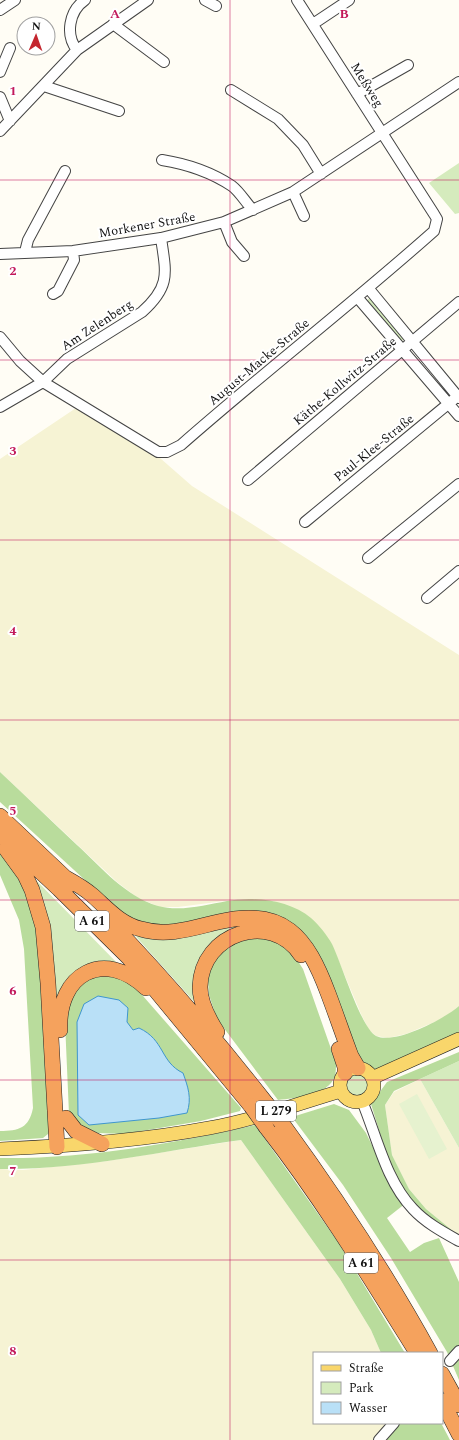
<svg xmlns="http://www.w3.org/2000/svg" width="459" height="1440" font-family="Spectral,serif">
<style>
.farmland{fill:#f6f3d4}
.green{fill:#d5ebbd}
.forest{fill:#b9dc9c}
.pitch{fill:#e6f2cf}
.water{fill:#b9e0f7;stroke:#3f96cf}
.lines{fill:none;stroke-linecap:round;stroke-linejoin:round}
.minor-casing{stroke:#444;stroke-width:12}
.major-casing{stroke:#222;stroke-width:14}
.highway-casing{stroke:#222;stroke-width:16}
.minor{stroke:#fff;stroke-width:10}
.major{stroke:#f9d66b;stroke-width:13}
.highway{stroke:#f5a25d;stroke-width:15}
.highway-bridge-casing{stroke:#222;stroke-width:16;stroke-linecap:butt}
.highway-bridge{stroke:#f5a25d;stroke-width:15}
.grid{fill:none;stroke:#c2185b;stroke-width:1;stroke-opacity:0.55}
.labels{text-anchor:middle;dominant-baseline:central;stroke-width:4;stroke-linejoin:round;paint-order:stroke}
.shield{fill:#fff;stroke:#585858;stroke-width:1}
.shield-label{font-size:12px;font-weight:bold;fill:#111}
.street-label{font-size:13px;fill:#111;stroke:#fff}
.grid-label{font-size:13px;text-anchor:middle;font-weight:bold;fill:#c2185b;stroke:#fff;stroke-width:4;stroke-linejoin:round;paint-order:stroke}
</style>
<rect width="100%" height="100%" fill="#fffdf5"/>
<path class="farmland" d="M76 408 160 458 192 486 459 655V1006L444 1018 406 1034 388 1038 376 1036 369 1030 361 1014 331 943 273 901 240 899 178 907H160L138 898 117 882 0 772V459Z
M420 1079 459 1148V1236L426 1209 409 1189 392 1155 385 1105 394 1092Z
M241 1140 340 1279 371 1330 381 1353H314V1423H389L373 1440H0V1169L23 1170 107 1161Z"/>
<path class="green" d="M459 163V213L455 214 429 183Z
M371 297 404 338 402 341H400L366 301Z
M31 875 121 967 57 1005Z
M244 922 274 926 229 933 198 1006 131 931Z
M459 1061V1148L420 1079Z
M342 1085a15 15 0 1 1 30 0a15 15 0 1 1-30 0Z"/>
<path class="forest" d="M0 772C26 796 51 821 77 845 102 868 125 896 158 906 180 912 206 905 227 901 254 896 289 900 311 918 319 925 327 935 332 944 341 962 361 1028 376 1036 395 1045 444 1019 459 1006V1035L378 1070 369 1068 361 1062 321 962 309 939 289 921 262 912 190 924 149 926 123 915 0 802Z
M0 852C19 874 28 898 37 926L50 1129 48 1134 43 1138 0 1141V1131C19 1131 29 1128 33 1108L24 949 19 920 0 875Z
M259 937 275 941 292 952 303 969 336 1063C336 1067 336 1072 335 1076 328 1096 295 1098 278 1100L217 1019 209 995 208 981 212 964 230 944Z
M114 974 136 988 241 1108 240 1111 201 1121 124 1134 98 1133 75 1123 69 1114 65 1022 66 1010 79 984 102 975Z
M459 1052V1061L394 1091 385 1105 392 1155 409 1189 426 1209 459 1236C444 1227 426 1218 414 1205 390 1177 382 1138 371 1104L387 1082Z
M334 1104 349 1110 366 1133 390 1182 406 1203 387 1218 410 1252 424 1243 439 1238 459 1282V1380L447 1352 391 1258 343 1185 292 1117Z
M255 1125 338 1242 405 1353H381L371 1330 340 1279 241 1140C161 1151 81 1170 0 1169V1158C86 1159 171 1144 255 1125Z
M399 1423H441L450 1440H386Z"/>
<path class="pitch" d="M417 1094 447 1149 429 1159 399 1104Z"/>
<path class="water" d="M98 996 119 1000 128 1008 127 1022 133 1030 139 1028C165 1040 160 1062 183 1073 188 1087 192 1098 187 1113L159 1118 89 1125 78 1115 77 1022 84 1004Z"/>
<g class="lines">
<g class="minor-casing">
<path id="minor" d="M205 0 216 6
M0 10 15 0
M113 24 164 62
M313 24 349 0
M77 50C65 35 69 11 85 0
M0 72 10 48
M44 86 119 111
M231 90 278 119 303 145 321 174
M357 94 408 65
M0 97 10 121
M0 131 77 50 148 0
M162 160C187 164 211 172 232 186 240 192 246 203 253 210
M293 192 304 216
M224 222 232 242 244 256
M25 252 28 240 65 171
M0 254 73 251 161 238 224 222 293 192 459 82
M369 289 459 398
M53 294 58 291 74 260 73 251
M357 297 459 416
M0 337 20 361 43 382 158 452H167L181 445C264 372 352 304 434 231L437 219 434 214 297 0
M0 407 43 382 67 359 142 312C171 286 166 273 161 238
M248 480 459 302
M305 522 459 395
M368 558 459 484
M427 598 459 571
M362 1101C377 1137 386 1181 413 1209 426 1223 443 1232 459 1241
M450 1361 459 1351
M379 1440 394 1423"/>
</g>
<g class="major-casing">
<path id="major" d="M340 1085a17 17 0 1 1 34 0a17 17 0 1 1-34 0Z
M372 1078 459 1039
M0 1149C70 1146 140 1141 209 1128 254 1120 297 1104 341 1091"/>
</g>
<g class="highway-casing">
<path id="highway" d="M0 816 72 884
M0 834 59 889 129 958 251 1106
M6 849 25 875 32 890 43 927 48 983 57 1147
M66 878C75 883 84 888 92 895 107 908 120 924 141 929 167 937 193 928 218 922 284 906 307 937 328 993 336 1014 343 1035 351 1056L358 1068
M105 917C162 976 216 1039 266 1103
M60 1030C57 974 104 948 146 988
M217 1032C208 1018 200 1003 200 987 201 933 271 910 301 955
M339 1049 345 1067V1073
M66 1118 76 1131 102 1144
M281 1122C335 1196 386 1273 430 1353
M266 1127C322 1199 369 1276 417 1353
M442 1374 459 1405
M442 1401 459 1434"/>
</g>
<use href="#minor" class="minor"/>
<use href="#major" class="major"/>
<use href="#highway" class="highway"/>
<g class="highway-bridge-casing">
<path id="highway-bridge" d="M266 1103 281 1122
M251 1106 266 1127"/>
</g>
<use href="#highway-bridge" class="highway-bridge"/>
</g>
<path class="grid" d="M230 0V1440M0 180H459M0 360H459M0 540H459M0 720H459M0 900H459M0 1080H459M0 1260H459"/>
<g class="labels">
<g class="shield">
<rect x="75" y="911" width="34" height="20" rx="3"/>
<rect x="256" y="1101" width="40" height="20" rx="3"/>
<rect x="344" y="1253" width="34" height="20" rx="3"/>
</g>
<g class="shield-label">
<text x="92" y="921">A 61</text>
<text x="276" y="1111">L 279</text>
<text x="361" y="1263">A 61</text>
</g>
<g class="street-label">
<text transform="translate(367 85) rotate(58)">Meßweg</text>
<text transform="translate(147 225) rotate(-10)">Morkener Straße</text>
<text transform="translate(97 325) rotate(-33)">Am Zelenberg</text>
<text transform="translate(259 362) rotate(-40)">August-Macke-Straße</text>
<text transform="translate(345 381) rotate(-40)">Käthe-Kollwitz-Straße</text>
<text transform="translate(374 448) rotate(-39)">Paul-Klee-Straße</text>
</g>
</g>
<g class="grid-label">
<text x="115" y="18">A</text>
<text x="344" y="18">B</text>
<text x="13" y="95">1</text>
<text x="13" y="275">2</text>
<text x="13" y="455">3</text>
<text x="13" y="635">4</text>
<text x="13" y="815">5</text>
<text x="13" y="995">6</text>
<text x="13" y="1175">7</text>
<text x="13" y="1355">8</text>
</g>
<rect x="313" y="1352" width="130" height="72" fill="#ffffff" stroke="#a0a0a0"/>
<rect x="321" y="1365" width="20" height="6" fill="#f9d66b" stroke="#a0a0a0"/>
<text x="349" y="1372" font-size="12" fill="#111111">Straße</text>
<rect x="321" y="1382" width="20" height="12" fill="#d5ebbd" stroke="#a0a0a0"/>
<text x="349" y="1392" font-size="12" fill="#111111">Park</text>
<rect x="321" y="1402" width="20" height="12" fill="#b9e0f7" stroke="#a0a0a0"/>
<text x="349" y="1412" font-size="12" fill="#111111">Wasser</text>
<g transform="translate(36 36) rotate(2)"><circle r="19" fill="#ffffff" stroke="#a0a0a0"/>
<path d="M0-3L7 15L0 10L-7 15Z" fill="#c4262e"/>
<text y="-6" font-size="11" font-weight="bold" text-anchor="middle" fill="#111111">N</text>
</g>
</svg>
